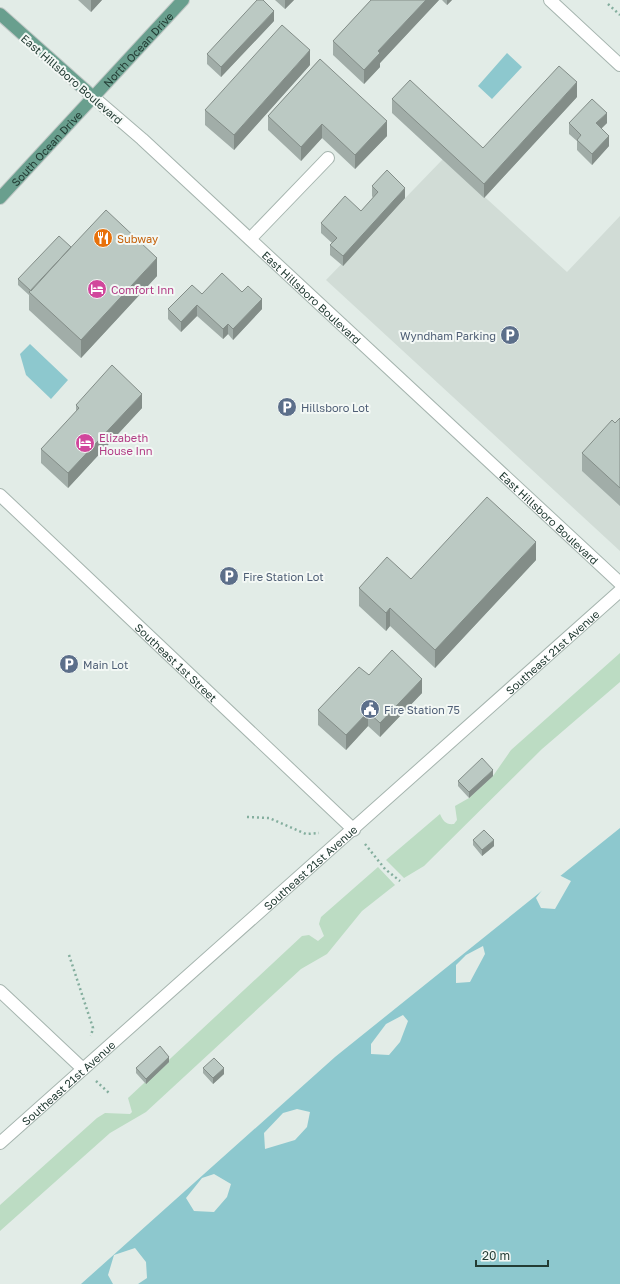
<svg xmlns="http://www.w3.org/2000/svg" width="620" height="1284" font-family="'Golos Text',sans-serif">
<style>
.built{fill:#d1dcd6}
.green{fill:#bcdcc3}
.water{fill:#8dc8ce}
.pier{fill:#e2ece7}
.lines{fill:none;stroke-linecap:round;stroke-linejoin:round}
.minor-casing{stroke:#a5b4ae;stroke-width:14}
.major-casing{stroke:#c1c8c6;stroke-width:14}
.path{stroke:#84ae9e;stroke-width:2.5;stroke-dasharray:2 3;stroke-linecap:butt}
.minor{stroke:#fff;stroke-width:12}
.major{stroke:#699f8e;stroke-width:12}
.wall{fill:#a1ada8}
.shaded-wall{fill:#838d88}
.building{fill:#bbc9c3;stroke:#838d88}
.labels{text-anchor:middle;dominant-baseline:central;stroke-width:4;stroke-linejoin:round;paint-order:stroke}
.street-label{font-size:11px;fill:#233c34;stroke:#f3f8f5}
.food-label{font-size:11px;fill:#c56008;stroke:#f3f8f5;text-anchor:start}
.hotel-label{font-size:11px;fill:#b23c85;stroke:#f3f8f5;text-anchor:start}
.service-label{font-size:11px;fill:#4e5e75;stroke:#f3f8f5;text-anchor:start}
</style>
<rect width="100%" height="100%" fill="#e2ece7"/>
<path class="built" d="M443 159 567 272 620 216V551L326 280Z"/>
<path class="green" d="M620 653V682L542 749 424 866 404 878 386 860 440 814C443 821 446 825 454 824L457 820 455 806 469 798 493 776 511 750Z
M378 867 395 885 362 911 327 954 301 969 146 1112 110 1133 0 1231V1205L97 1118 105 1113 130 1114 132 1112 128 1098 302 936 309 935 318 941 324 936 319 924 321 917Z"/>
<path class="water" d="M507 53 522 67 492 99 478 86Z
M30 344 68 380 51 399 26 375 20 354Z
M620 828V1284H81L335 1057Z"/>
<path class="pier" d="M559 875 571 881 555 909 541 908 536 898 546 885Z
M483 946 485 954 470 982 456 983V965L466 955Z
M403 1015 408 1021 400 1042 389 1055 371 1054V1044L386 1024Z
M297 1109 310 1112 307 1127 295 1140 265 1149 264 1133 283 1113Z
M214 1174 231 1184 227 1197 214 1212 194 1211 186 1198 202 1178Z
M135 1248 146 1262 147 1278 138 1284H113L108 1275 114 1255Z"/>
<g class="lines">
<g class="minor-casing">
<g id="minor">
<path d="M550 0 620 65"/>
<path id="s1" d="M92 96 142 139 620 583"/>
<path d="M250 239 328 158"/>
<path id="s2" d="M0 495 354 830"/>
<path d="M0 991 83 1069"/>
<path id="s3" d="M0 1143 620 591"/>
</g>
</g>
<g class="major-casing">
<g id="major">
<path d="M0 14 92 96"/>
<path id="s4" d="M0 198 183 0"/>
</g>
</g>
<path class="path" d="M608 4 620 15
M247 817 269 818 306 834 319 833
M365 844 385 869 400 881
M69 955 93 1028 91 1036
M96 1081 109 1093"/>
<use href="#minor" class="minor"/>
<use href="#major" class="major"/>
</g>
<path class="wall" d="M78 0H102L91 12Z
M275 0H294L285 9Z
M371 0H439L380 63V67L364 84 333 55V41Z
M442 0H452L447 5Z
M274 21 221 77 207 64V54Z
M320 59 387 136 355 169 322 138 301 161 268 130V116Z
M310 65 234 150 205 125V110Z
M577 97 484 198 392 113V99L483 148Z
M569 123H607L601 128 609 146 592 165 577 150V141L569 134Z
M372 186 405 198 343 266 330 255V245L332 243 321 233V223L361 211 373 198 372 196Z
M71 247 157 276 81 358 29 310V295L18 285V279Z
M242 292 262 309 233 340 228 334 223 339 197 316 181 332 168 319V309L202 294Z
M76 405 142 408 68 488 41 463V449L76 412Z
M620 418V506L582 471V453L615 423Z
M536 560 435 668 390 626 386 631 359 606V588L411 579Z
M369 675 422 693 380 737 368 726 346 750 318 725V710Z
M493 776 469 798 458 786V781Z
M473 840 494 846 482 856 473 845Z
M169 1062 146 1084 136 1073V1068Z
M203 1068 224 1074 213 1084 203 1073Z"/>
<path class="shaded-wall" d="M91 0H102L91 12Z
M285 0H294L285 9Z
M426 0H439L380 63V67L364 84V70L378 51Z
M447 0H452L447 5Z
M274 11V21L221 77V67Z
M310 50V65L234 150V135Z
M577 82V97L484 198V184Z
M607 113V123L596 134V123Z
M387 121V136L355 169V155Z
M322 124V138L301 161V147Z
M609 136V146L592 165V154Z
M405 188V198L343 266V256Z
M157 258V276L81 358V340Z
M262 299V309L233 340V329Z
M197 305V316L181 332V322Z
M228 324V334L223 339V329Z
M142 394V408L68 488V473Z
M536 542V560L435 668V650Z
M390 608V626L386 631V613Z
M422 679V693L380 737V723Z
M368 712V726L346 750V735Z
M493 770V776L469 798V792Z
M494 840V846L482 856V850Z
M169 1057V1062L146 1084V1079Z
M224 1068V1074L213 1084V1078Z"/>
<path class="building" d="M257 0H263L274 11 221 67 207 54Z
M371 0H426L378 51 380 53 364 70 333 41Z
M282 25 310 50 234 135 205 110Z
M320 59 387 121 355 155 322 124 301 147 268 116Z
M559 66 577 82 484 184 392 99 410 80 483 148Z
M592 99 607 113 596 123 609 136 592 154 577 140 581 135 569 123Z
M387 170 405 188 343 256 330 245 337 238 321 223 345 196 361 211 378 192 372 186Z
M106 210 157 258 81 340 29 292Z
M59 236 71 247 31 291 18 279Z
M222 273 242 292 248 286 262 299 233 329 228 324 223 329 197 305 181 322 168 309 192 285 202 294Z
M112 365 142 394 68 473 41 449 79 408 76 405Z
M620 418V488L582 453 612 420 615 423Z
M487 497 536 542 435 650 390 608 386 613 359 588 387 557 411 579Z
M392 650 422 679 380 723 368 712 346 735 318 710 359 667 369 675Z
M482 758 493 770 469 792 458 781Z
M484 830 494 840 482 850 473 840Z
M160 1046 169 1057 146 1079 136 1068Z
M214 1058 224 1068 213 1078 203 1068Z"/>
<defs>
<g id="restaurant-disc" transform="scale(1)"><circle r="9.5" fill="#e8710a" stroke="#f3f8f5"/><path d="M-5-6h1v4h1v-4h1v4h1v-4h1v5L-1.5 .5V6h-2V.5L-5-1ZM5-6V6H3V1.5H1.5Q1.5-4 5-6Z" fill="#fff"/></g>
<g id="hotel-disc" transform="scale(1)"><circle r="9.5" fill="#d1479c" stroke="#f3f8f5"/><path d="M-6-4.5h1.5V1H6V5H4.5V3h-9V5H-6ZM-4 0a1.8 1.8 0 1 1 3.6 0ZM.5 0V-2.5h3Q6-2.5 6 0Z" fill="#fff"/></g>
<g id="parking-disc" transform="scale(1)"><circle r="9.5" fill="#5c6f8a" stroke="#f3f8f5"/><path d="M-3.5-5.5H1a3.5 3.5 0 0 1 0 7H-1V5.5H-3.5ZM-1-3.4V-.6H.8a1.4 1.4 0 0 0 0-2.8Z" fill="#fff"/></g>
<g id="civic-disc" transform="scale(1)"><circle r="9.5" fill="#5c6f8a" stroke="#f3f8f5"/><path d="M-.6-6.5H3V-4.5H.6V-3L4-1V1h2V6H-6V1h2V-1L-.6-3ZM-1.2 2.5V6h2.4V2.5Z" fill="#fff"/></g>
</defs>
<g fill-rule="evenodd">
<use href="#restaurant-disc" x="103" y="238"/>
<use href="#hotel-disc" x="97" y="289"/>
<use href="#parking-disc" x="510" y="335"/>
<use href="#parking-disc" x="287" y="407"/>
<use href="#hotel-disc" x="85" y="443"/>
<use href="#parking-disc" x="229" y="576"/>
<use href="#parking-disc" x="69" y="664"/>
<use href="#civic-disc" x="370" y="709"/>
</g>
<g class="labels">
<g class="street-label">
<text stroke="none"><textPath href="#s4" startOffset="203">North Ocean Drive</textPath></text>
<text transform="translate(72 79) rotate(41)">East Hillsboro Boulevard</text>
<text stroke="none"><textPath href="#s4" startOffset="68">South Ocean Drive</textPath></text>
<text stroke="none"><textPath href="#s1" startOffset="298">East Hillsboro Boulevard</textPath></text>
<text stroke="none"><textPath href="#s1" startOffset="622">East Hillsboro Boulevard</textPath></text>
<text stroke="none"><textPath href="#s3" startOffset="739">Southeast 21st Avenue</textPath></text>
<text stroke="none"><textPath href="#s2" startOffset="243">Southeast 1st Street</textPath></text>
<text stroke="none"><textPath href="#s3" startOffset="415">Southeast 21st Avenue</textPath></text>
<text stroke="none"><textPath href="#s3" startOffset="91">Southeast 21st Avenue</textPath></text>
</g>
<g class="food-label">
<text x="117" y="238">Subway</text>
</g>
<g class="hotel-label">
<text x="111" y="289">Comfort Inn</text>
<text x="99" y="437">Elizabeth<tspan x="99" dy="13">House Inn</tspan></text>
</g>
<g class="service-label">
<text x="496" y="335" text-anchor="end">Wyndham Parking</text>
<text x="301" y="407">Hillsboro Lot</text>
<text x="243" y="576">Fire Station Lot</text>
<text x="83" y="664">Main Lot</text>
<text x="384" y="709">Fire Station 75</text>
</g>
</g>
<path d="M476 1260v6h72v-6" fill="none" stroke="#233c34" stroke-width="2"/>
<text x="482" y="1260" font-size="12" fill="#233c34" stroke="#f3f8f5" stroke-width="3" paint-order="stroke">20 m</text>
</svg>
